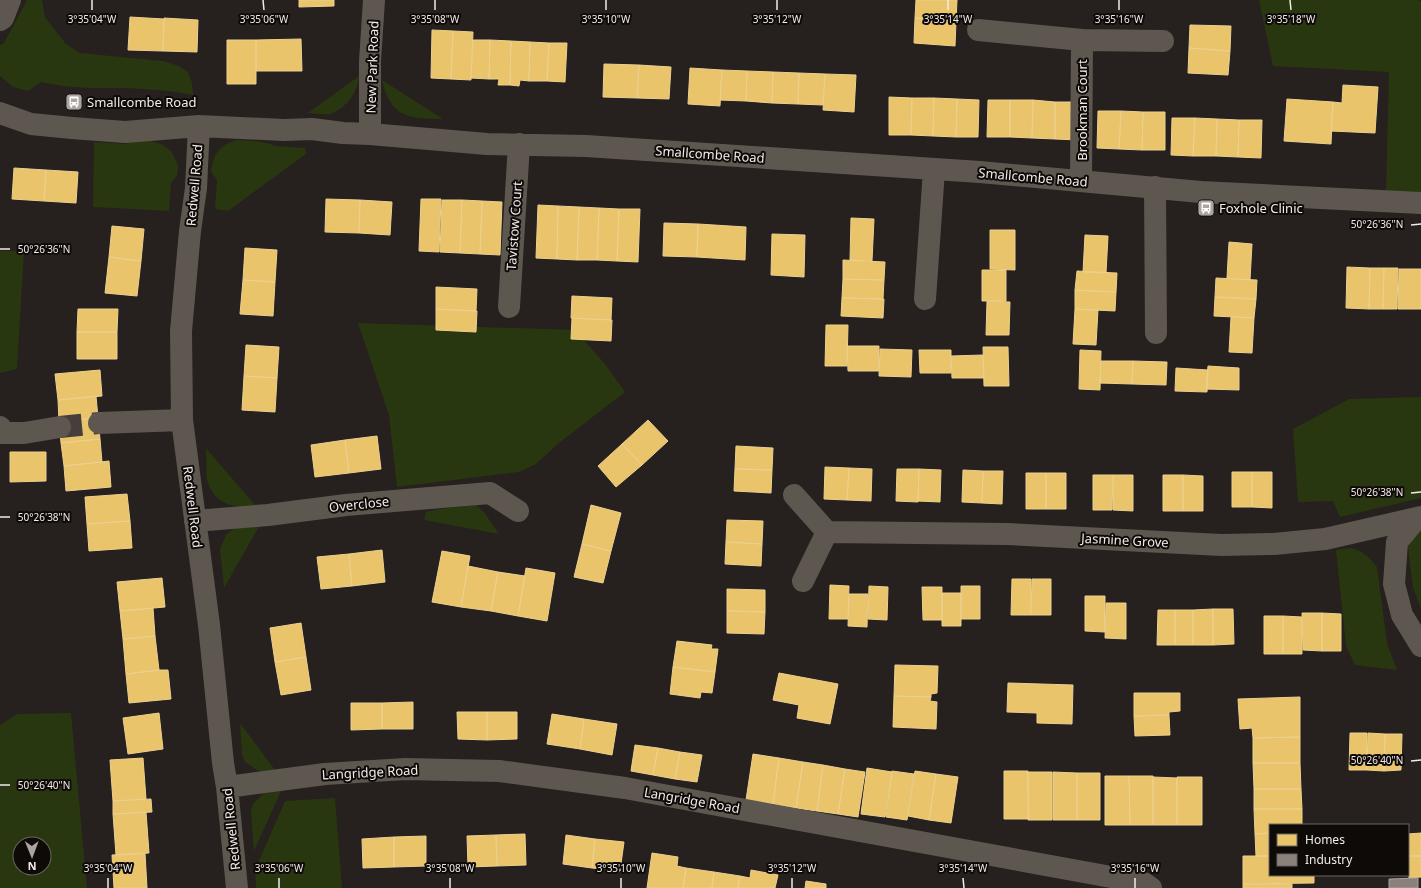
<svg xmlns="http://www.w3.org/2000/svg" width="1421" height="888" font-family="'Noto Sans',sans-serif">
<style>
.green{fill:#293710;fill-rule:evenodd}
.homes{fill:#e9c46a;stroke:#ecd090}
.industry{fill:#8a817c;stroke:#a9a19c}
.lines{fill:none;stroke-linecap:round;stroke-linejoin:round}
.minor-tunnel{stroke:#453e3c;stroke-width:22;stroke-dasharray:22 11;stroke-linecap:butt}
.minor{stroke:#5e5750;stroke-width:22}
.ticks{fill:none;stroke:#f2ebe8;stroke-width:1.5}
.labels{text-anchor:middle;dominant-baseline:central;stroke-width:4;stroke-linejoin:round;paint-order:stroke}
.street-label{font-size:13px;fill:#f2ebe8;stroke:#0e0a08}
.poi-label{font-size:13px;fill:#f2ebe8;stroke:#0e0a08;text-anchor:start}
.ticks-label{font-size:10px;text-anchor:middle;fill:#f2ebe8;stroke:#0e0a08;stroke-width:4;stroke-linejoin:round;paint-order:stroke}
</style>
<rect width="100%" height="100%" fill="#26201e"/>
<path class="green" d="M27 0H42L45 17 66 44 80 53 163 61 179 66 188 72 192 83 193 95C168 90 140 88 114 88 88 88 67 88 41 82L28 91 13 87 0 76V45L4 43Z
M1259 0H1418L1421 2V195L1386 193 1389 72 1273 66Z
M359 76C358 92 346 109 330 114 323 115 315 113 308 113Z
M382 80 443 119C409 119 390 117 382 80Z
M129 140 151 141 163 145 172 152 178 166 177 176 171 183 169 211 93 207 94 142 127 144Z
M236 140 254 141 267 143 276 146 305 148 306 154 228 211 215 209 217 180 211 171C214 153 219 146 236 140Z
M0 251H24L17 369 0 373Z
M358 323 575 330 605 364 625 392 559 443 536 464 519 472 397 487 389 415Z
M1421 397V498L1340 517 1333 501 1298 502 1293 429 1349 399Z
M206 448 255 505C236 510 215 504 208 483 205 474 207 458 206 448Z
M476 505 484 512 499 534 424 520 426 512 439 509Z
M260 525 224 588 220 549 226 535 237 526Z
M1421 526V609L1413 587 1408 547 1414 534Z
M1351 548C1363 551 1369 557 1377 567L1387 643 1397 670 1355 665 1346 646 1336 550Z
M71 713 87 888H0V725L17 714ZM20 844H44V868H20Z
M240 723 275 770 260 772 245 762 242 754Z
M281 791 254 851 251 812 253 804 265 792Z
M335 798 342 888H256L255 870 285 801Z"/>
<path class="homes" d="M299 0H334V6L299 7Z
M916 0H957L956 21 915 18Z
M130 17 164 19 163 51 128 50Z
M164 18 198 20 197 52 163 51Z
M915 18 956 21 955 46 914 43Z
M1190 25 1231 26 1230 51 1189 48Z
M432 30 453 31 451 79 431 78Z
M453 31 473 32 471 80 451 79Z
M301 39 302 71H256V40Z
M227 40H256V84H227Z
M473 40H490L489 79 471 78Z
M490 40 511 41 510 85H498L499 79H489Z
M511 41 530 42 529 81 520 80 519 86 510 85Z
M530 42 549 43 547 81H529Z
M549 43H567L565 82 547 81Z
M1189 48 1230 51 1228 75 1188 73Z
M604 64 639 65 637 98 603 97Z
M639 65 671 67 669 99 637 98Z
M690 68 722 70 720 106 688 104Z
M722 70 747 71 746 101 720 100Z
M747 71 773 72 772 103 746 101Z
M773 72 799 73 798 104 772 103Z
M799 73 825 74 823 105 798 104Z
M825 74 856 75 854 112 823 110Z
M1343 85 1378 87 1375 133 1331 131 1333 102 1342 103Z
M889 97 912 98 911 135H889Z
M912 98H934L933 136 911 135Z
M934 98 957 99 956 137 933 136Z
M957 99 979 100 978 137H956Z
M1287 99 1333 102 1331 144 1284 141Z
M988 100H1010V137H987Z
M1010 100H1033L1032 138 1010 137Z
M1033 100 1055 102V139L1032 138Z
M1055 102H1078L1077 140 1055 139Z
M1098 111H1121L1119 149 1097 148Z
M1121 111 1143 112 1142 150 1119 149Z
M1143 112H1165V150H1142Z
M1172 118H1195L1193 156 1171 155Z
M1195 118 1217 119 1216 156H1193Z
M1217 119 1239 120 1238 157 1216 156Z
M1239 120H1262L1261 158 1238 157Z
M14 168 46 170 44 201 12 199Z
M46 170 78 172 76 203 44 201Z
M326 199 360 200 359 233 325 232Z
M421 199H441L439 252 419 251Z
M360 200 392 202 390 235 359 233Z
M442 200H462L460 253 440 252Z
M462 200 482 201 480 254 460 253Z
M482 201 502 202 500 255 480 254Z
M538 205 558 206 557 259 536 258Z
M558 206 579 207 577 260 557 259Z
M579 207 599 208 597 260H577Z
M599 208 619 209 617 261 597 260Z
M619 209H640L638 262 617 261Z
M851 218 874 219 872 261 850 260Z
M664 223 698 224 697 257 663 256Z
M698 224 746 227 745 260 697 257Z
M112 226 144 229 141 261 109 257Z
M990 230H1015V270L990 269Z
M772 234 805 235 804 277 771 275Z
M1085 235 1108 236 1106 273 1083 272Z
M1229 242 1252 244 1250 280 1227 278Z
M245 248 277 250 275 282 243 280Z
M109 257 141 261 137 296 105 293Z
M843 260 885 262 884 280 843 279Z
M1347 267 1370 268 1369 309 1346 308Z
M1370 268H1384L1383 309H1369Z
M1384 268H1398L1397 309H1383Z
M1399 269H1421V309H1398Z
M982 270H1006V301H982Z
M1077 271 1117 273 1116 292 1075 290Z
M1216 278 1257 280 1256 299 1215 297Z
M843 279 884 280 883 299 842 298Z
M243 280 275 282 273 316 240 314Z
M436 287 477 289 476 311 436 309Z
M1075 290 1116 292 1115 311 1075 309Z
M572 296 612 298 611 320 571 318Z
M1215 297 1256 299 1254 318 1214 316Z
M842 298 884 299 883 318 841 316Z
M987 301 1010 302 1009 335H986Z
M78 309H118L117 332H77Z
M436 309 477 311 476 332 436 330Z
M1075 309 1098 310 1096 345 1073 344Z
M1231 317 1254 318 1252 353 1229 352Z
M572 318 612 320 611 341 571 339Z
M826 325H848L847 366H825Z
M77 332H117V359H77Z
M246 345 279 347 277 378 244 376Z
M847 346H879V371H848Z
M983 347H1008L1009 386H984Z
M880 349 912 350 911 377 879 376Z
M919 350H951V373H920Z
M1080 350 1101 351 1100 390 1079 389Z
M983 355 984 378H952L951 356Z
M1101 361H1133L1132 384 1100 383Z
M1133 361 1167 362 1166 385 1132 384Z
M1208 366 1239 368V390L1206 389Z
M1176 368 1208 370 1207 392 1175 391Z
M100 370 102 396 58 400 55 374Z
M244 376 277 378 275 412 242 410Z
M96 396 98 418 59 421 58 400Z
M98 418 100 439 61 443 59 421Z
M648 420 668 441 642 465 622 444Z
M377 436 381 469 349 473 345 440Z
M100 439 102 462 64 466 61 443Z
M345 440 349 473 315 477 311 445Z
M622 444 642 465 616 487 598 466Z
M736 446 773 448 772 470 735 469Z
M10 452H46V481L10 482Z
M109 461 111 487 66 491 64 466Z
M825 467 849 468 847 500 824 499Z
M849 468 872 469 871 501 847 500Z
M735 469 772 470 771 493 734 491Z
M897 469H919L918 502 896 501Z
M919 469 941 470 940 502 918 501Z
M963 470 983 471 982 503 962 502Z
M983 471H1003L1002 504 982 503Z
M1232 472H1252V507H1232Z
M1252 472H1272V508L1252 507Z
M1026 473H1046V509H1026Z
M1046 473H1066V509H1046Z
M1093 475H1113L1112 510H1093Z
M1113 475H1133V511L1113 510Z
M1163 475H1183V511H1163Z
M1183 475 1203 476V511H1183Z
M127 494 130 521 87 524 85 497Z
M591 505 621 513 611 551 582 544Z
M727 520 763 521 762 544 726 542Z
M130 521 132 548 89 551 87 524Z
M726 542 762 544 761 566 725 564Z
M582 544 611 551 603 583 574 577Z
M382 550 385 582 352 586 349 554Z
M442 551 470 556 461 607 432 602Z
M349 554 352 586 321 589 317 557Z
M468 566 498 572 491 611 461 607Z
M526 568 555 573 547 621 518 616Z
M498 572 525 576 518 616 491 611Z
M162 578 165 607 120 611 117 582Z
M1012 579H1031V615H1011Z
M1032 579H1051V615H1031Z
M830 585 849 586 848 619H829Z
M869 586 888 587 887 620 868 619Z
M961 586H980V619H961Z
M922 587H942V620H923Z
M727 589 765 590V612L727 611Z
M942 593H961V626H942Z
M849 594H868L867 627 848 626Z
M1085 596H1105V632L1085 631Z
M1106 603H1126V639L1105 638Z
M153 608 155 636 123 639 120 611Z
M1213 609V645H1193V610Z
M1213 609H1233L1234 644 1213 645Z
M1158 610H1175V645H1157Z
M1175 610H1193V645H1175Z
M727 611 765 612 764 634 727 633Z
M1302 613H1322V651L1303 650Z
M1322 613 1341 614V651H1322Z
M1264 616H1283V654H1264Z
M1283 616 1302 617V654H1283Z
M301 623 306 657 275 662 270 628Z
M155 636 159 670 126 674 123 639Z
M677 641 712 645 711 649H718L715 672 673 667Z
M306 657 311 690 281 695 275 662Z
M895 665 938 666 937 693 931 694V697L894 696Z
M673 667 715 672 712 693 701 692 700 698 670 694Z
M159 670H168L171 699 129 703 126 674Z
M779 673 838 684 830 724 797 718 799 705 773 700Z
M1008 683 1073 685 1072 724 1037 723V713L1007 712Z
M1134 693H1180V711L1169 712V715L1134 716Z
M894 696 931 697 930 701 937 702 936 729 893 727Z
M1300 697V737L1253 738 1252 728 1240 729 1238 699Z
M413 702V729H382V703Z
M351 703H382V729L351 730Z
M457 712H487V740L458 739Z
M487 712H517V739L487 740Z
M159 713 163 749 128 754 123 718Z
M552 714 584 719 580 749 547 744Z
M1169 715 1170 735 1135 736 1134 716Z
M584 719 617 724 612 755 580 749Z
M1350 733H1367V770H1349Z
M1368 733 1385 734 1384 771 1367 770Z
M1385 734H1402L1401 770 1384 771Z
M1300 737V763H1253V738Z
M635 745 658 748 653 775 631 771Z
M658 748 680 752 675 779 653 775Z
M680 752 702 755 697 782 675 779Z
M753 754 779 758 773 804 746 800Z
M143 758 146 799 113 801 110 760Z
M779 758 803 762 796 808 773 804Z
M803 762 823 765 817 811 796 808Z
M1253 763H1300L1301 789H1254Z
M823 765 845 769 838 814 817 811Z
M867 768 892 772 885 817 861 814Z
M845 769 865 772 858 817 838 814Z
M892 771 914 774 907 820 886 817Z
M915 771 936 774 929 820 908 816Z
M1004 771H1028L1029 819H1004Z
M1028 772H1052V820H1028Z
M1053 772 1077 773V820H1053Z
M1077 773H1100V820H1077Z
M936 774 958 777 951 823 929 820Z
M1105 776H1129L1130 825H1105Z
M1129 776H1153V825H1130Z
M1153 777 1177 778V825H1153Z
M1177 777H1202V825H1177Z
M1254 789H1301L1302 809H1254Z
M151 799 152 812 113 814V801Z
M1254 809H1302V825H1270V833L1255 834Z
M146 812 149 853 116 855 113 814Z
M1270 833V856H1256L1255 834Z
M1421 833V856H1408V834Z
M525 834 526 865 497 866 496 835Z
M496 835 497 866 468 867 467 836Z
M566 835 595 839 592 868 563 864Z
M426 836V866L394 867V837Z
M394 837V867L363 868 362 839Z
M595 839 624 842 620 871 592 868Z
M145 853 147 888H114L112 855Z
M652 853 678 857 677 866 686 868 683 888H647Z
M1243 856H1270V875H1314V883L1243 884Z
M1408 856H1421V877L1409 878Z
M686 868 714 872 712 888H683Z
M751 870 778 875 775 888H738L740 876 750 878Z
M714 872 740 876 738 888H712Z
M806 881 826 884V888H805Z
M1243 884H1292V888H1243Z"/>
<path class="industry" d="M1418 878V888H1389V879Z"/>
<g class="lines">
<path class="minor-tunnel" d="M60 427 99 423"/>
<path class="minor" d="M0 20 3 18 10 0
M978 30 1082 40
M0 113 31 124 72 128 125 132 199 126 284 130 312 129 343 133 370 134 487 144 586 146 980 172 1201 192 1421 203
M199 126 196 188 190 231 181 331 182 420 209 625 223 763 227 787 237 888
M370 134V61L374 0
M1081 180 1082 40 1163 41
M1155 187 1156 333
M925 299 934 170
M509 307 519 144
M99 423 182 420
M0 427 2 433H24L60 427
M794 495 827 532
M1416 519 1397 542 1394 584 1402 615 1421 646
M195 521 268 515 346 505 490 493 518 511
M803 581 827 532 1007 534 1221 545 1274 544 1325 539 1421 517
M227 787 325 774 405 769 499 771 625 788 1144 883 1151 888"/>
</g>
<path class="ticks" d="M92 0V10M263 0 264 10M435 0V10M606 0V10M777 0V10M948 0V10M1119 0V10M1290 0 1291 10M1411 225 1421 224M0 249H10M1411 493 1421 492M0 517H10M1411 761 1421 760M0 785H10M108 878V888M279 878V888M450 878V888M621 878V888M792 878V888M963 878 964 888M1135 878V888"/>
<defs>
<g id="bus-square" transform="scale(0.9)"><rect x="-9" y="-9" width="18" height="18" rx="4" fill="#aba4a1" stroke="#0e0a08"/><path d="M-5-6H5V4H4V6H2V4H-2V6H-4V4H-5ZM-3.5-4V0h7V-4ZM-3.5 1.2v1.5H-2V1.2ZM2 1.2v1.5H3.5V1.2Z" fill="#fff"/></g>
</defs>
<g fill-rule="evenodd">
<use href="#bus-square" x="74" y="102"/>
<use href="#bus-square" x="1206" y="208"/>
</g>
<g class="labels">
<g class="street-label">
<text transform="translate(372 67) rotate(-88)">New Park Road</text>
<text transform="translate(1082 110) rotate(-90)">Brookman Court</text>
<text transform="translate(710 154) rotate(4)">Smallcombe Road</text>
<text transform="translate(1033 177) rotate(5)">Smallcombe Road</text>
<text transform="translate(194 185) rotate(-85)">Redwell Road</text>
<text transform="translate(514 226) rotate(-86)">Tavistow Court</text>
<text transform="translate(359 504) rotate(-6)">Overclose</text>
<text transform="translate(193 507) rotate(83)">Redwell Road</text>
<text transform="translate(1125 540) rotate(3)">Jasmine Grove</text>
<text transform="translate(370 772) rotate(-3)">Langridge Road</text>
<text transform="translate(692 800) rotate(10)">Langridge Road</text>
<text transform="translate(231 829) rotate(-96)">Redwell Road</text>
</g>
<g class="poi-label">
<text x="87" y="102">Smallcombe Road</text>
<text x="1219" y="208">Foxhole Clinic</text>
</g>
</g>
<g class="ticks-label">
<text x="92" y="23">3°35'04"W</text>
<text x="264" y="23">3°35'06"W</text>
<text x="435" y="23">3°35'08"W</text>
<text x="606" y="23">3°35'10"W</text>
<text x="777" y="23">3°35'12"W</text>
<text x="948" y="23">3°35'14"W</text>
<text x="1119" y="23">3°35'16"W</text>
<text x="1291" y="23">3°35'18"W</text>
<text x="1377" y="228">50°26'36"N</text>
<text x="44" y="253">50°26'36"N</text>
<text x="1377" y="496">50°26'38"N</text>
<text x="44" y="521">50°26'38"N</text>
<text x="1377" y="764">50°26'40"N</text>
<text x="44" y="789">50°26'40"N</text>
<text x="108" y="872">3°35'04"W</text>
<text x="279" y="872">3°35'06"W</text>
<text x="450" y="872">3°35'08"W</text>
<text x="621" y="872">3°35'10"W</text>
<text x="792" y="872">3°35'12"W</text>
<text x="963" y="872">3°35'14"W</text>
<text x="1135" y="872">3°35'16"W</text>
</g>
<rect x="1269" y="824" width="140" height="52" fill="#0e0a08" stroke="#696462"/>
<rect x="1277" y="834" width="20" height="12" fill="#e9c46a" stroke="#696462"/>
<text x="1305" y="844" font-size="12" fill="#f2ebe8">Homes</text>
<rect x="1277" y="854" width="20" height="12" fill="#8a817c" stroke="#696462"/>
<text x="1305" y="864" font-size="12" fill="#f2ebe8">Industry</text>
<g transform="translate(32 856) rotate(179)"><circle r="19" fill="#0e0a08" stroke="#696462"/>
<path d="M0-3L7 15L0 10L-7 15Z" fill="#aba4a1"/>
<text y="-6" font-size="11" font-weight="bold" text-anchor="middle" fill="#f2ebe8">N</text>
</g>
</svg>
